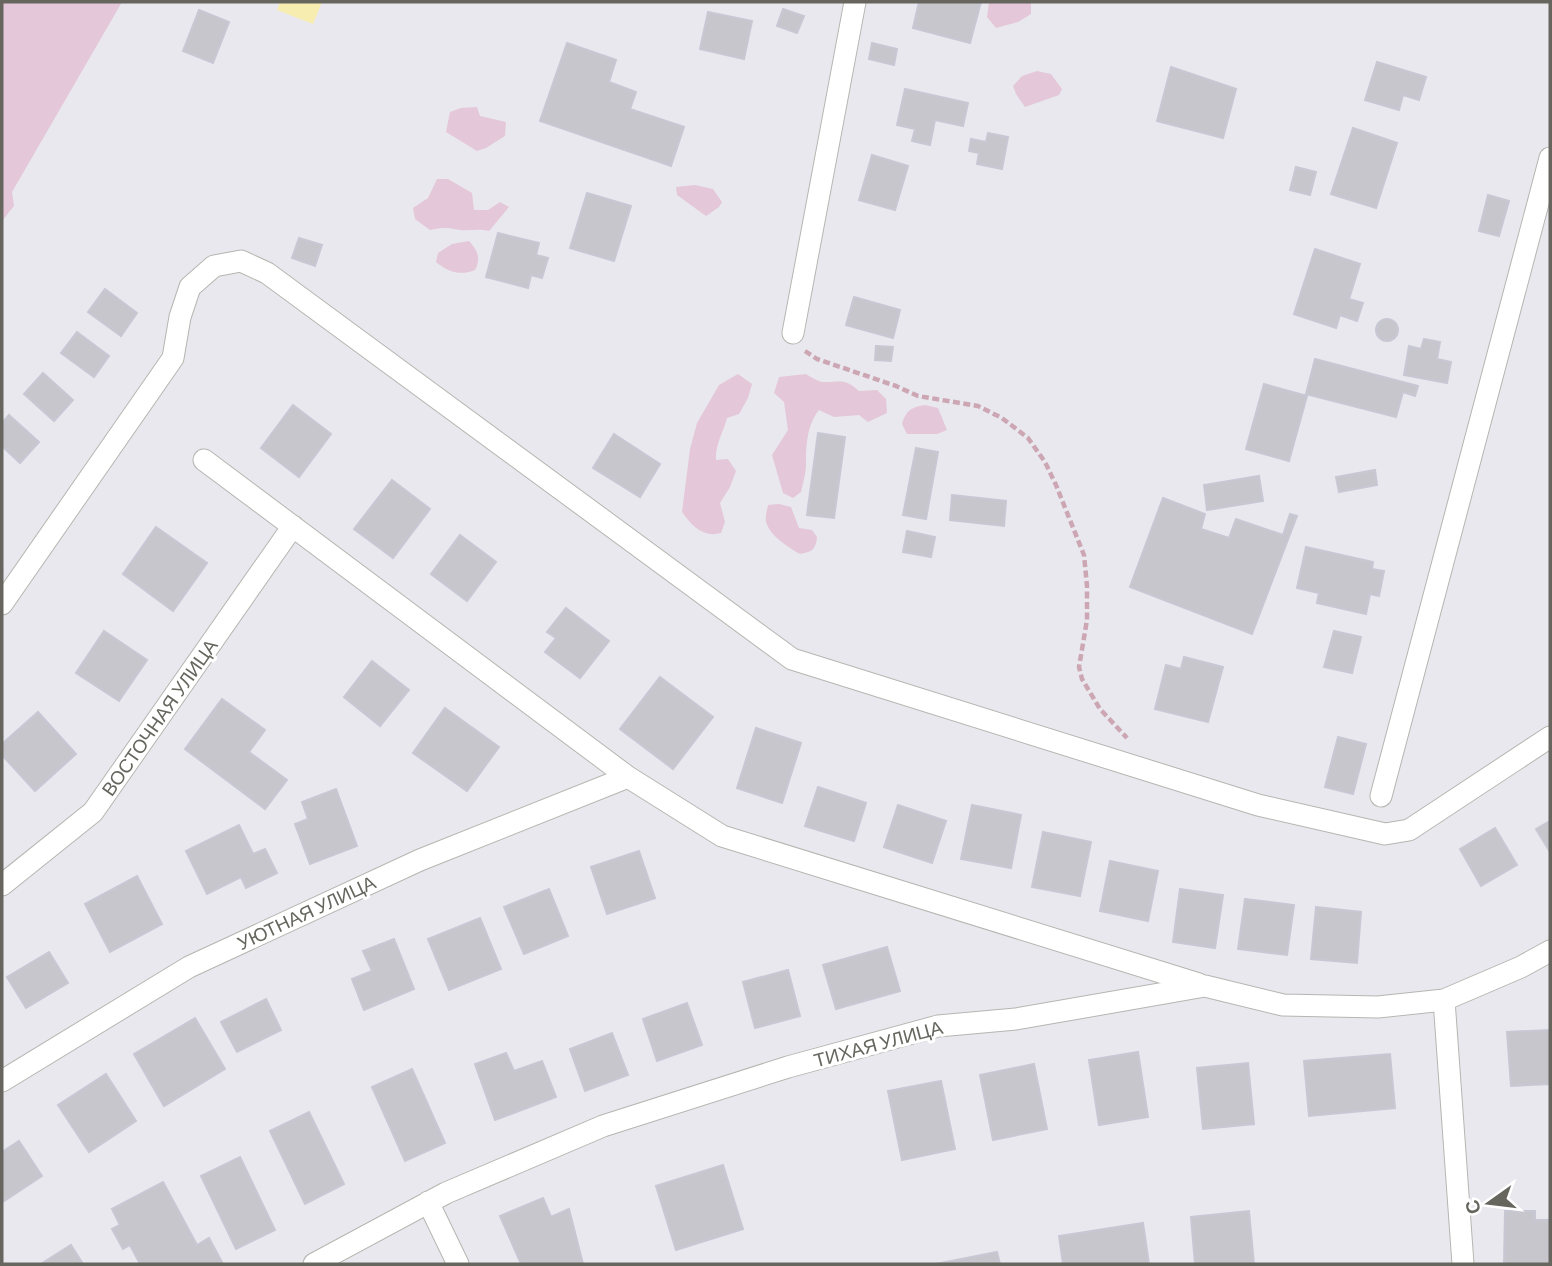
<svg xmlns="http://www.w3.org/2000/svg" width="1552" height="1266" font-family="Barlow,sans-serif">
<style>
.green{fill:#e4c7d8}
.water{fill:#f7edb1}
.building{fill:#c7c6cd;stroke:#c8c7d4;stroke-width:2}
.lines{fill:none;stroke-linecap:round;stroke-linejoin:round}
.street-casing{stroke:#b5b6b0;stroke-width:23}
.path{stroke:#cca6b2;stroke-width:4.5;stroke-dasharray:7 3.5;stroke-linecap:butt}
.street{stroke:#fff;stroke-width:21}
.labels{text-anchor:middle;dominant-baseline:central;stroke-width:6;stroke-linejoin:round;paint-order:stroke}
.street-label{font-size:19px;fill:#66665f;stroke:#fff}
</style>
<rect width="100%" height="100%" fill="#e9e8ef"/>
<path class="green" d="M2 2H122L12 192 14 206 2 221Z
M989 2H1031V14L1018 22 996 28 987 17Z
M1037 71 1051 74 1062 89 1059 95 1025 107 1016 94 1013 86 1022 76Z
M477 107 480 116 506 122 505 136 486 148 477 151 446 132 450 112 461 108Z
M437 179H448L472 193 474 210H488L500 202 509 207 489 231C479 228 470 231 460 230 446 228 445 227 430 230L415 219 413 208 428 198Z
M695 185 713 189 722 202 719 207 706 216 677 195 676 187Z
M469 241C478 251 481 258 475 270 460 276 448 272 436 262L438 253 452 244Z
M738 374 752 384 748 398 739 414 727 418C723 433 715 445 716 460L728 459 736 471 730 487 720 503 725 522 721 533C703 538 692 526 682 512L690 449 697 423 719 385Z
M806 374C811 377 817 381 822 382 841 383 843 377 859 391L877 390 886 399 887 413 868 422 859 415 834 417 819 410C807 425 806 445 806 464 806 473 803 483 801 492L793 498 783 493 772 455 788 430 784 402 774 393 779 377Z
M925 405 938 408 947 430 937 434H907L902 424C906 411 911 407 925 405Z
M779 504 791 507 799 528 812 530 817 537C816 550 811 552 800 554 788 547 770 536 766 522 765 517 767 510 768 505Z"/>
<path class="water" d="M280 2H322L313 24 277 10Z"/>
<path class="building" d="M919 2H981L970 43 913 28Z
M783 9 804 16 797 33 777 26Z
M199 10 229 22 213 63 183 51Z
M708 12 752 21 744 59 700 49Z
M567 43 616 60 609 82 636 92 630 109 684 127 671 166 540 121Z
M872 43 897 49 894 65 869 59Z
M1377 62 1426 77 1419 100 1403 95 1399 110 1365 100Z
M1171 67 1236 89 1223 138 1157 121Z
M905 89 968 103 963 126 935 120 930 145 912 141 915 129 897 125Z
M1353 128 1397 143 1376 208 1331 194Z
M988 133 1008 137 1002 169 977 164 979 153 969 151 971 139 986 142Z
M872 155 908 166 895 210 859 200Z
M1296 167 1316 172 1310 195 1290 190Z
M587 193 631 206 614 261 570 248Z
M1488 195 1509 201 1499 236 1479 231Z
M498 233 539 243 536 255 548 258 542 278 531 275 528 288 486 277Z
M299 238 322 245 315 266 292 258Z
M1315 249 1360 264 1349 299 1363 303 1357 321 1340 315 1336 328 1294 314Z
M105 289 137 313 121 336 88 312Z
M854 297 900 310 893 338 846 325Z
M1376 330a11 11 0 1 1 22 0a11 11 0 1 1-22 0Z
M77 332 109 356 94 377 61 353Z
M1424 339 1440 342 1437 359 1451 362 1447 383 1404 375 1409 346 1421 349Z
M876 346 893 347 891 361 875 360Z
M1315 359 1418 386 1415 396 1403 392 1396 417 1306 394Z
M43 373 73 400 54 421 24 394Z
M1264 384 1307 396 1289 461 1246 449Z
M293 405 331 434 299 477 261 448Z
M9 415 39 442 20 463 2 446V423Z
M818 433 845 437 834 518 807 515Z
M614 434 660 464 640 497 593 468Z
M916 448 938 452 926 519 903 515Z
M1375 470 1377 485 1339 492 1336 477Z
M1259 476 1263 501 1207 510 1204 485Z
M392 480 430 509 393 558 354 529Z
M952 495 1006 501 1004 526 950 520Z
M1163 498 1205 514 1201 529 1229 538 1236 519 1283 535 1290 514 1297 516 1252 634 1130 587Z
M156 527 207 563 173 611 123 574Z
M907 531 935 537 931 557 903 552Z
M460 535 496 562 467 601 431 574Z
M1306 547 1373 562 1372 569 1384 571 1379 596 1370 594 1366 614 1317 603 1319 593 1297 588Z
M566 608 609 641 580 678 545 652 556 638 547 632Z
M104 631 147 660 119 701 76 673Z
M1334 631 1361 637 1352 673 1324 667Z
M1184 657 1223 667 1208 722 1155 709 1166 665 1181 669Z
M372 661 409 690 380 726 344 697Z
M660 677 713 717 673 769 620 729Z
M222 699 265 730 249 752 287 780 265 809 185 749Z
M445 708 499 747 467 791 413 753Z
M38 712 76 754 35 791 2 755V744Z
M756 728 801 743 782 803 737 788Z
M1338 737 1366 744 1353 794 1325 787Z
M818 787 866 803 854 841 805 826Z
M336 789 357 846 310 864 295 824 308 819 302 802Z
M898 805 946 821 932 863 884 847Z
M972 805 1021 815 1011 868 961 859Z
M1550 821V852L1536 829Z
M239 825 253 854 265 849 277 873 246 888 241 877 207 894 186 851Z
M1495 828 1517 865 1481 886 1460 849Z
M1043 832 1091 842 1080 896 1032 887Z
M639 851 655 898 607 914 591 867Z
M1110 861 1158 871 1148 921 1100 911Z
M137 876 162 924 110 952 85 904Z
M549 889 568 936 524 954 504 907Z
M1180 889 1223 895 1215 948 1173 942Z
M1245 899 1294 905 1287 955 1238 949Z
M1316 907 1361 912 1357 963 1311 959Z
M480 918 501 969 449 990 428 939Z
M394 939 414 989 364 1010 352 979 372 971 363 951Z
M887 947 900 991 836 1009 823 965Z
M49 952 68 983 26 1008 7 977Z
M788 970 800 1016 755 1028 743 982Z
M266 999 281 1030 237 1052 221 1022Z
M687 1003 702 1045 657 1061 643 1019Z
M195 1018 225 1069 164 1106 134 1054Z
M1550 1030V1084L1511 1086 1507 1032Z
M612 1033 628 1075 585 1091 570 1049Z
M1138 1052 1148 1117 1099 1125 1089 1060Z
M506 1053 514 1071 542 1061 556 1097 495 1120 475 1064Z
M1390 1054 1395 1108 1309 1116 1304 1061Z
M1248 1063 1254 1124 1203 1129 1197 1068Z
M1034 1064 1047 1129 993 1140 980 1075Z
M412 1069 445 1143 405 1161 372 1087Z
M106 1074 136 1121 89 1152 58 1105Z
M941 1081 955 1149 902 1160 888 1091Z
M309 1112 344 1184 305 1204 270 1131Z
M19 1141 42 1176 4 1201 2 1198V1152Z
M240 1157 275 1230 236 1249 201 1176Z
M723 1165 743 1229 676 1250 656 1186Z
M163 1182 197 1245 209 1238 223 1264H140L130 1245 123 1249 112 1229 120 1225 112 1209Z
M543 1198 551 1217 569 1209 583 1264H521L500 1216Z
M1249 1211 1254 1264H1195L1191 1217Z
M1505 1211H1535V1220H1549L1548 1264H1504Z
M1143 1223 1149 1264H1063L1059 1236Z
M71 1245 83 1264H41Z
M997 1252 1000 1264H936Z"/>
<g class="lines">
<g class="street-casing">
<path id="street" d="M793 333 855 2
M204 460 628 777 722 836 1199 984
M2 604 173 358 180 317 190 287 214 266 241 261 267 273 792 659 1258 805 1385 834 1409 830 1550 737
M1381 796 1550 158
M2 885 93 812 293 526
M1444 1000 1463 1264
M2 1081 189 967 420 860 628 777
M428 1202 458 1264
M314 1264 446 1193 603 1126 788 1067 938 1026 1016 1019 1205 986 1283 1005 1378 1007 1444 1000 1521 967 1550 951"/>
</g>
<path class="path" d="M805 351 817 359 896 386 918 396 978 406 1002 418 1028 438 1045 462 1056 485 1084 555 1087 586V620L1079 667 1082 679 1100 709 1127 738"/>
<use href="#street" class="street"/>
</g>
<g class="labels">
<g class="street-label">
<text transform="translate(159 717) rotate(-55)">ВОСТОЧНАЯ УЛИЦА</text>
<text transform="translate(306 912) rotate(-25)">УЮТНАЯ УЛИЦА</text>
<text transform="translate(878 1043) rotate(-15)">ТИХАЯ УЛИЦА</text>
</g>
</g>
<rect width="1552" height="1266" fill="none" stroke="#66665f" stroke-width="7"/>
<g transform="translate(1489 1203) rotate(256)" stroke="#ffffff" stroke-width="5" paint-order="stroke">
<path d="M0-5L12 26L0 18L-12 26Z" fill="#66665f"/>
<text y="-10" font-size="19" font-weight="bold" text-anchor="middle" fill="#66665f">С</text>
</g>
</svg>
